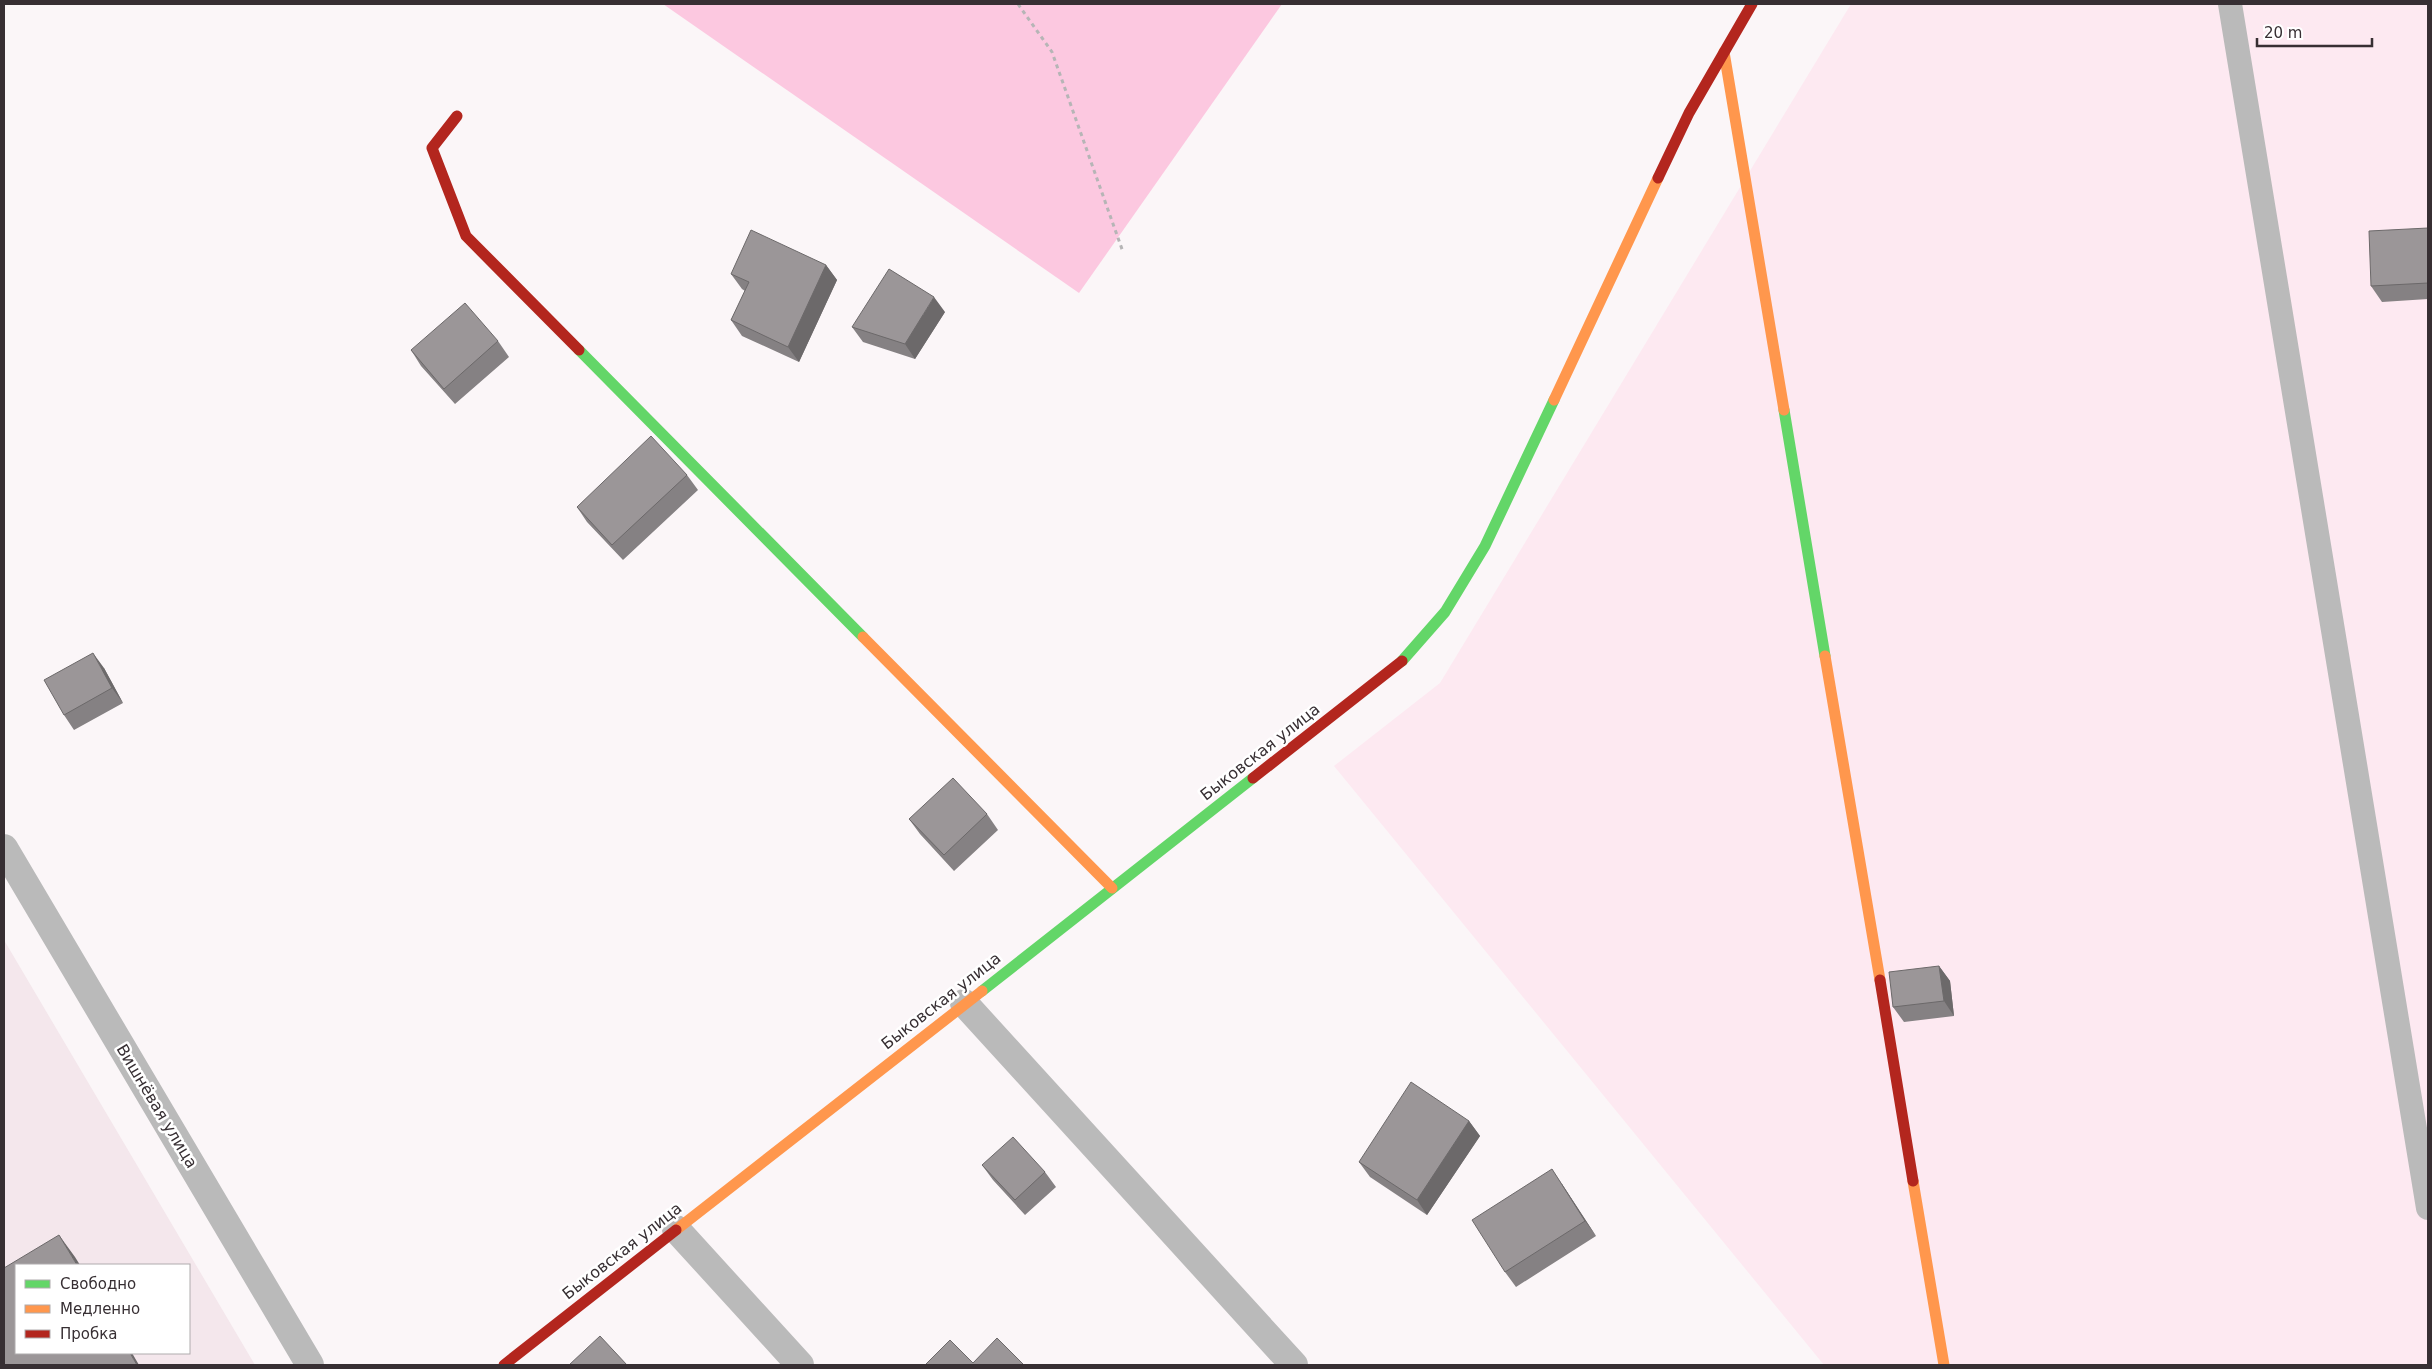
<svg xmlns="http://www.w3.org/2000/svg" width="2432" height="1369" font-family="'DejaVu Sans',sans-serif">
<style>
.built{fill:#f4e7ec;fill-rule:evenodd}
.green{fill:#fde9f1}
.forest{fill:#fcc8e0}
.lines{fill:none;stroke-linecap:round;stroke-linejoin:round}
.path{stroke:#b6b5b6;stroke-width:3;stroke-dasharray:4 4;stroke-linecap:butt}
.lane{stroke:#bababa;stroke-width:24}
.street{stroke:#bababa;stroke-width:28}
.fast{stroke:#63d668;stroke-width:11}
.slow{stroke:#ff974d;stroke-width:11}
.jam{stroke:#b3261e;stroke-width:11}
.wall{fill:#858183}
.shaded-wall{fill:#6c696a}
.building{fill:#9b9698;stroke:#6c696a}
.labels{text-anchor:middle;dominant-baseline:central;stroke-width:5;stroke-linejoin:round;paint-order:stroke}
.street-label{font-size:16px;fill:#372f33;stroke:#fff}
</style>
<rect width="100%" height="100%" fill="#fbf6f8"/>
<path class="built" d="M4 940 255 1365H4ZM16 1265H189V1353H16Z"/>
<path class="green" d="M1851 4H2428V1365H1824L1334 766 1440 683Z"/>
<path class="forest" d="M663 4H1282L1079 293Z"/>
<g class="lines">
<path class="path" d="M1018 4 1052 52 1123 252"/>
<path class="lane" d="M2230 4 2428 1208"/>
<path class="street" d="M4 848 310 1365
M964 1003 1294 1365
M676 1229 800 1365"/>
<path class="fast" d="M579 350 863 637
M1784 410 1825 656
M1402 661 1445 612 1485 546 1554 400
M982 991 1253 778"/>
<path class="slow" d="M1724 52 1784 410
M1554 400 1658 178
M863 637 1112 888
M1825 656 1880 980
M1913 1181 1944 1365
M676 1230 982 991"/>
<path class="jam" d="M457 116 432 148 466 236 579 350
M1658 178 1689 113 1752 4
M1253 778 1402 661
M1880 980 1913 1181
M504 1365 676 1230"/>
</g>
<path class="wall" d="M2428 228V299L2382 302 2371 286Z
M826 265 837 280 799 362 742 336 731 320 745 291 742 289 731 274Z
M945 312 915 359 863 342 852 327Z
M498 341 509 357 455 404 421 366 411 350Z
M687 475 698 490 623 560 587 522 577 507Z
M104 668 123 703 74 730 64 715Z
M987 814 998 830 954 871 920 834 909 819Z
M1939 966 1950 981 1954 1016 1904 1022 1893 1007Z
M1469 1121 1480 1136 1427 1215 1370 1177 1359 1162Z
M982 1165 1045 1172 1056 1187 1025 1215 993 1180Z
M1562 1184 1596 1236 1516 1287 1505 1272Z"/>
<path class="shaded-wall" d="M826 265 837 280 799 362 788 347Z
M934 297 945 312 915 359 905 344Z
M93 653 104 668 123 703 112 688Z
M1939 966 1950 981 1954 1016 1944 1001Z
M1469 1121 1480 1136 1427 1215 1417 1200Z
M1552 1169 1562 1184 1596 1236 1585 1221Z
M59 1235 75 1257 80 1265H77Z
M130 1353H132L139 1365H137Z"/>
<path class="building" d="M2428 228V283L2371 286 2369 231Z
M751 230 826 265 788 347 731 320 749 282 731 274Z
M889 269 934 297 905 344 852 327Z
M465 303 498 341 444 389 411 350Z
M651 436 687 475 612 545 577 507Z
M93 653 112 688 64 715 44 680Z
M953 778 987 814 944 855 909 819Z
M1939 966 1944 1001 1893 1007 1889 972Z
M1411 1082 1469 1121 1417 1200 1359 1162Z
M1013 1137 1045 1172 1015 1200 982 1165Z
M1552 1169 1585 1221 1505 1272 1472 1220Z
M59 1235 77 1265H16V1353H130L137 1365H4V1268Z
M600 1336 627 1365H569Z
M997 1338 1024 1365H925L950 1340 973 1363Z"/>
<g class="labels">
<g class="street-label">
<text transform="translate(1260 752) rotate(-38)">Быковская улица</text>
<text transform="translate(941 1001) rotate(-38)">Быковская улица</text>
<text transform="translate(157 1106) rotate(59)">Вишнёвая улица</text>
<text transform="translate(622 1251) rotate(-38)">Быковская улица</text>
</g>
</g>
<rect width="2432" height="1369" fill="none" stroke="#372f33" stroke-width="10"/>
<rect x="15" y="1264" width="175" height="90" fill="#ffffff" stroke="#afacad"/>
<rect x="25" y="1280" width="25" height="8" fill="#63d668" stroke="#afacad"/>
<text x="60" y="1289" font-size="15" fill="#372f33">Свободно</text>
<rect x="25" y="1305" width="25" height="8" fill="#ff974d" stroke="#afacad"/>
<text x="60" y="1314" font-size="15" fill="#372f33">Медленно</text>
<rect x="25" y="1330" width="25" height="8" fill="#b3261e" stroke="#afacad"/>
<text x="60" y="1339" font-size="15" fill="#372f33">Пробка</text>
<path d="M2257 38v8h115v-8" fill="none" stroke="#372f33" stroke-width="2.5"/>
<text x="2264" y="38" font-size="15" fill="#372f33" stroke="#ffffff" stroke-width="4" paint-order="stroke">20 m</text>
</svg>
